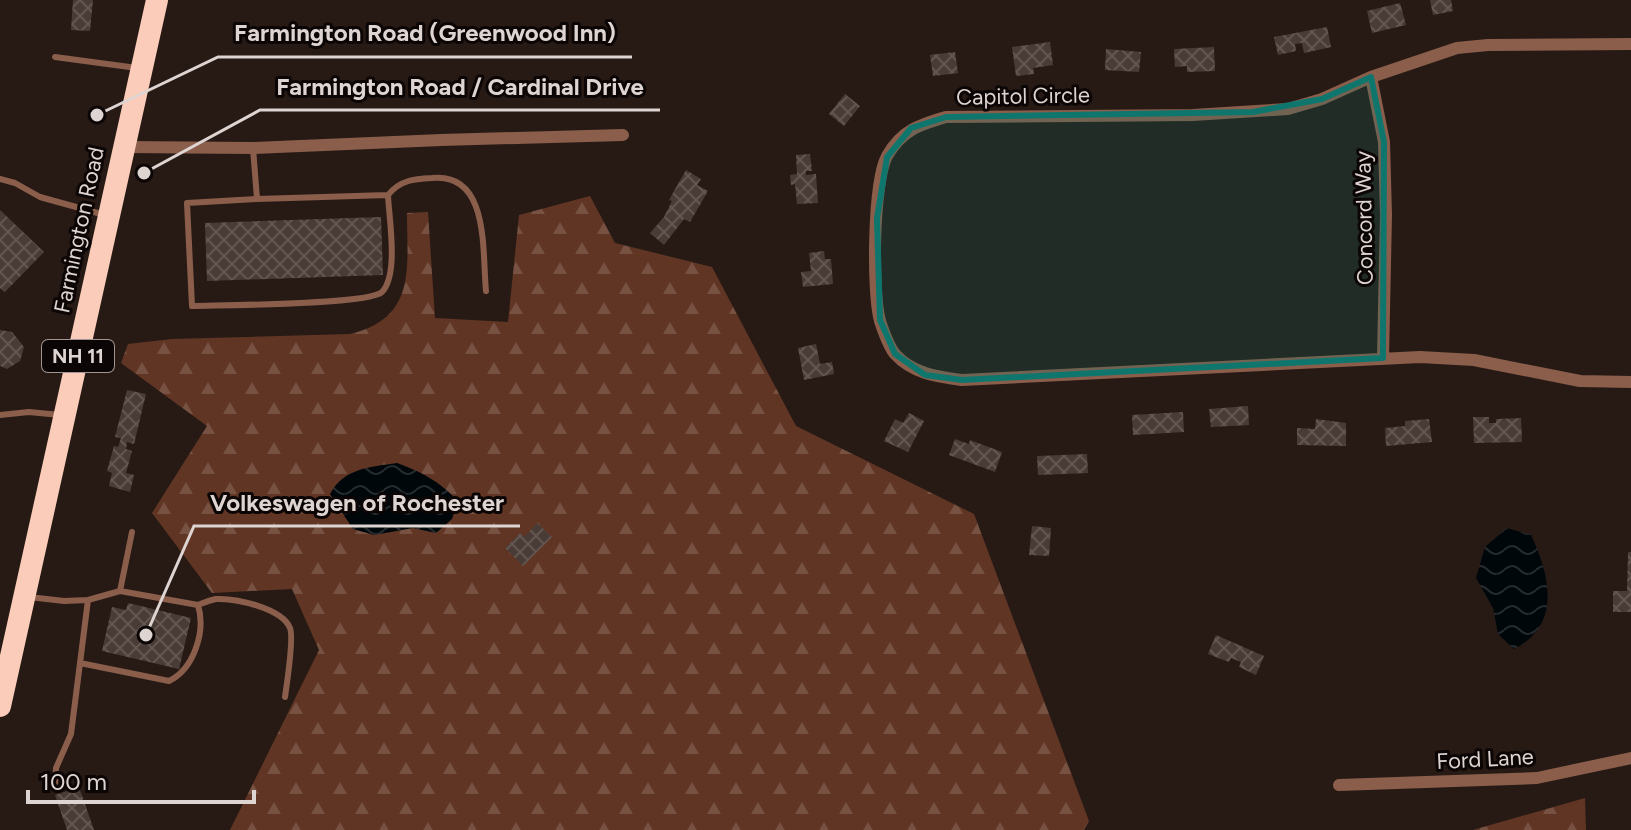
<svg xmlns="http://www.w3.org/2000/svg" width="1631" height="830" font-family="Figtree,sans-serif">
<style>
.forest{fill:url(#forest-firs)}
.water{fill:url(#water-waves)}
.building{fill:url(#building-cross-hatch)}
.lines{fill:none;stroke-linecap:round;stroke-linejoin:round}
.lane{stroke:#8a5e4b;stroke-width:6}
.street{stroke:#8a5e4b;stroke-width:12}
.highway{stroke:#faccb9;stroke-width:22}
.marked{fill:#0f766e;fill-opacity:0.2;stroke:#0f766e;stroke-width:6;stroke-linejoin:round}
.labels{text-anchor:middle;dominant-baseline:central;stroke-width:6;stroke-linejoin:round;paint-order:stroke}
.shield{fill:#0b0605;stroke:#9f9694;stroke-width:2}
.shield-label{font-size:20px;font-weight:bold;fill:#ded4d1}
.street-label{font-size:22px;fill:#ded4d1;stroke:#0b0605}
.leader{fill:none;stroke:#ded4d1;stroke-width:3}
.callout-dot{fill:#ded4d1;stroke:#0b0605;stroke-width:3}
.callout-label{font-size:24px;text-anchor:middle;font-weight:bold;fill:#ded4d1;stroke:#0b0605;stroke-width:6;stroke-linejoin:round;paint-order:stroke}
</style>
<defs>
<pattern id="forest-firs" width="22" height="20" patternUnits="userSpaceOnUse" patternTransform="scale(2)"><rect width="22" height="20" fill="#613523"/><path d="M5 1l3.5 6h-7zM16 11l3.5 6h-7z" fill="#775142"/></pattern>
<pattern id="water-waves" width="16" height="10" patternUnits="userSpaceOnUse" patternTransform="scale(2)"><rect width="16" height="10" fill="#00070b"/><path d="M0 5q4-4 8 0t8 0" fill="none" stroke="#252a2e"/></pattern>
<pattern id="building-cross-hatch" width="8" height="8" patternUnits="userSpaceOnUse" patternTransform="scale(2)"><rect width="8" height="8" fill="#493b35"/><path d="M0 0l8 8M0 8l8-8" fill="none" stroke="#635651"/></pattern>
</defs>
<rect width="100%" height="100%" fill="#271a15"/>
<path class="forest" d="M590 196 615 243 712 267 796 426 974 514 1089 821 1084 830H230L319 650 292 589 212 593 152 513 207 426 121 363 128 344 172 339 350 334C417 318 407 268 407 213L428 212 435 318 508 322 519 215Z
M1585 798 1586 830H1473Z"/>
<path class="water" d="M397 463C422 472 439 481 458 501L452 519 436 533 413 528 374 535 353 529 330 494C344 468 370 467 397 463Z
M1507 528 1531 535C1550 575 1562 625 1514 649L1498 634 1493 608 1476 578 1485 547Z"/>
<path class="building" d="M73 0H93L90 31 71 30Z
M1430 0H1451L1453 11 1433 15Z
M1400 3 1406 25 1372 33 1367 11Z
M1327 27 1331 47 1304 53 1302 43 1295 44 1296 51 1278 55 1274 37Z
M1050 42 1053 65 1033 68 1034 74 1016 76 1012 47Z
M1214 47 1215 71 1187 72V66L1175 67 1174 49Z
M1106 49 1141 52 1139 72 1105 70Z
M955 52 958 73 933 76 930 55Z
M845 94 860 106 844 126 829 114Z
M810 154 812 171H806V175L816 174 818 203 797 204 795 184 791 185 790 175 797 174 796 155Z
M686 170 701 179 697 185 708 191 690 222 684 219 664 245 650 233 664 217 672 201 669 200Z
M0 210 44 252 5 292 0 288Z
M381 217 383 275 207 281 205 223Z
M824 251 825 259H831L833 284 803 287 801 272 811 271 809 253Z
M0 330 12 332 24 347 20 361 7 369 0 366Z
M816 344 820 364 832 362 834 374 804 380 798 348Z
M127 390 146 394 134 444 127 442 126 449 132 451 126 473 134 475 130 492 109 486 112 473 107 471 114 446 118 447 121 438 115 437Z
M1248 406 1249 425 1211 427 1209 409Z
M1183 412 1184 432 1133 435 1132 415Z
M909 413 924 421 908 452 884 441 895 419 903 423Z
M1473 417H1489V423H1496V419L1521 418 1522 442 1474 443Z
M1316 419 1346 423V446L1297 445V428L1315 429Z
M1429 419 1432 442 1386 446 1385 428 1405 426V421Z
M955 439 969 444 970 440 1002 452 995 472 949 455Z
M1087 454 1088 473 1038 475 1037 456Z
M537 523 552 537 523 566 505 548 520 533 524 537Z
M1032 526 1051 528 1049 556 1029 555Z
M1628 552H1631V612H1613V591H1627Z
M128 603 191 618 179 669 102 651 112 607 126 610Z
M1216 635 1264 656 1256 675 1239 667 1241 662 1231 658 1229 662 1208 654Z
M79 787 94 830H67L55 795Z"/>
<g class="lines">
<path class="lane" d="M55 57 137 68
M253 148 257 199 388 195C389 219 399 274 382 292 368 305 220 305 192 306L187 203 257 199
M0 179 15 183 40 197 105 215
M388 195C400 180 414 179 432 178 490 172 482 252 486 291
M0 415 29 412 60 415
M120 591 132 532
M29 597 64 601 88 600 120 591 198 605C206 631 194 669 169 681L80 663
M198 605C203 603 210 600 216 599 235 598 282 608 290 628 294 638 287 683 285 697
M55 783 56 768 71 734 88 600"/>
<path class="street" d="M1631 44 1488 45 1457 48 1371 77 1322 99 1288 109 1193 115 946 117C919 125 902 130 887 156 873 182 872 292 880 321 883 330 889 347 895 354 913 374 938 377 962 380L1420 357 1474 360 1580 381 1631 382
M1371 77 1384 142 1386 215 1383 358
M123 147 253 148 441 140 623 135
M1339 785 1537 778 1631 758"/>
<path class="highway" d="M0 706 157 0"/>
</g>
<path class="marked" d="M1371 77 1384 142 1383 358 962 380 925 375 895 354 880 320 877 218 887 157 911 128 946 117 1253 112 1322 99Z"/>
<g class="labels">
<rect class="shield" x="42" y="340" width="72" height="32" rx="6"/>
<g class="shield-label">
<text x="78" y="356">NH 11</text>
</g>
<g class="street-label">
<text transform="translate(1023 96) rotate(-1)">Capitol Circle</text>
<text transform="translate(1364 218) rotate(-91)">Concord Way</text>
<text transform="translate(79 230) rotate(-78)">Farmington Road</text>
<text transform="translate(1485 759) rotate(-3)">Ford Lane</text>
</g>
</g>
<path class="leader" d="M97 115L218 57H632M144 173L260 110H660M146 635L194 526H520"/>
<g class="callout-dot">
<circle cx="97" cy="115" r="8"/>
<circle cx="144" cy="173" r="8"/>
<circle cx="146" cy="635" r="8"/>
</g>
<g class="callout-label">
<text x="425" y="41">Farmington Road (Greenwood Inn)</text>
<text x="460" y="95">Farmington Road / Cardinal Drive</text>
<text x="357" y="511">Volkeswagen of Rochester</text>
</g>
<path d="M28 790v12h226v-12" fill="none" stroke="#ded4d1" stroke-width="4"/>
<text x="40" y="790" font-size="24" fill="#ded4d1" stroke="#0b0605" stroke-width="6" paint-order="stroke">100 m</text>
</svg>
